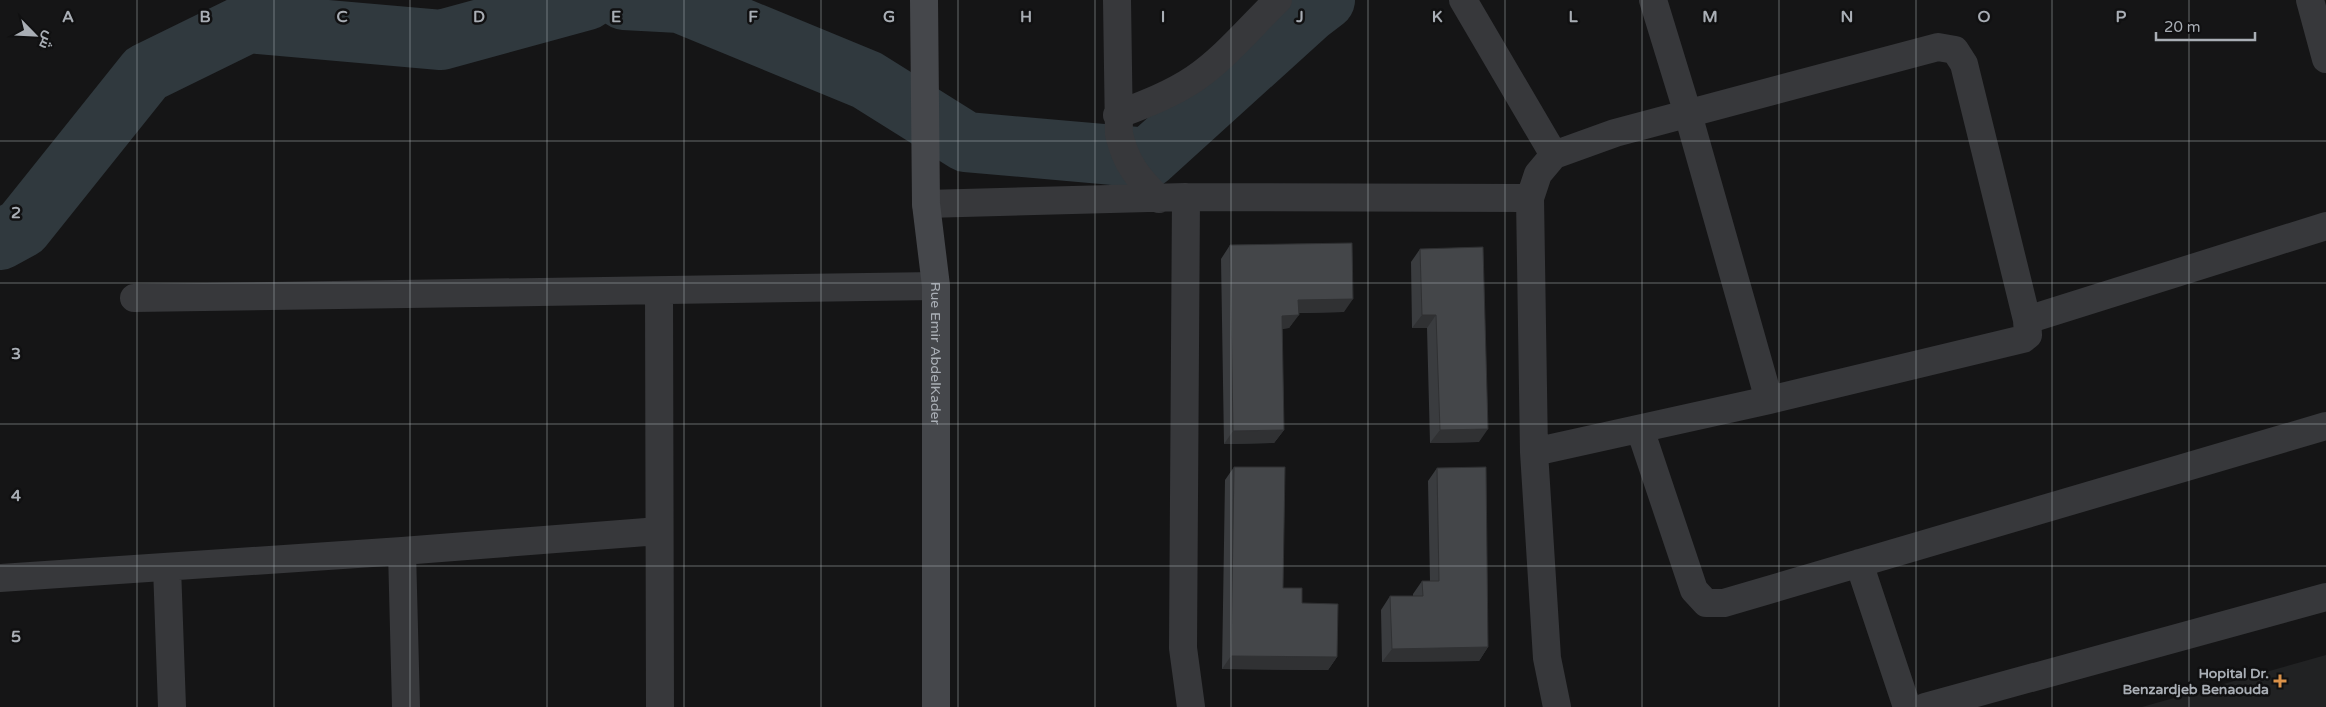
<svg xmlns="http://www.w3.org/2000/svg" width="2326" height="707" font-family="'Varela Round',Cairo,sans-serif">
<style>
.built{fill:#212223}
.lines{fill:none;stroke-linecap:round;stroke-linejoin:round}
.river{stroke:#30393e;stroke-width:60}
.minor{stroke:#37383b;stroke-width:28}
.tertiary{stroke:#37383b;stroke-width:28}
.secondary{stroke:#45474b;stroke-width:28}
.wall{fill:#3a3c3f}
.shaded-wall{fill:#303133}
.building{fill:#444649;stroke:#303133}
.grid{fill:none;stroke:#a9aeb5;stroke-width:1;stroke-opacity:0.55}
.poi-dot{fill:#db9249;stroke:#101011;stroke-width:2}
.labels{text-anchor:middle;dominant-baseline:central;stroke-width:5;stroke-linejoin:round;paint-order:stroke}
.street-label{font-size:14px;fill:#a9aeb5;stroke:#101011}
.poi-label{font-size:14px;font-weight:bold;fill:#a9aeb5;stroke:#101011;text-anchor:end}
.grid-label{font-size:16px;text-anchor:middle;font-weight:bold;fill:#a9aeb5;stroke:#101011;stroke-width:5;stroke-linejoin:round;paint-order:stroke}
</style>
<rect width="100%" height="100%" fill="#151516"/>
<path class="built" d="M2326 655V707H2142Z"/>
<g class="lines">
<path class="river" d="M624 0 680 3 867 80 966 142 1148 158 1308 13 1325 0
M0 240 22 228 146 73 248 23 441 40 587 0"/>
<path class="minor" d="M1117 0 1119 134C1126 164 1138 178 1159 199
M1463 0 1554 155
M1653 0 1688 114 1769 400
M2310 0 2326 59
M1117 115C1143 105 1170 95 1194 79 1225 58 1251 26 1278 0
M1186 197 1183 648 1191 707
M926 204 1186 197 1530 198
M659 292 660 707
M134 298 936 286
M2027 320 2326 226
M1640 429 1694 590 1706 603H1724L2326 426
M1534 452 1769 400 2023 339 2028 335 2027 320 1964 64 1955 50 1938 47 1615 133 1554 155 1538 174 1530 198 1534 452 1547 658 1557 707
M402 551 406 707
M1859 563 1907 707
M167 567 172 707
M0 578 402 551 659 531"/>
<path class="tertiary" d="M1925 707 2326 597"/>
<path class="secondary" id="s1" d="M924 0 926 204 936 286V707"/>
</g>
<path class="wall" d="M1230 245 1344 312 1299 313 1289 328 1282 329 1284 430 1274 443 1224 444 1221 259Z
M1420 249 1479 442 1430 443 1427 328H1412L1411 262Z
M1234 467 1283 588 1302 603 1337 657 1328 670 1222 669 1225 480Z
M1437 468 1488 647 1479 661 1382 662 1381 610 1390 596H1413V594L1422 581H1430L1428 481Z"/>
<path class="shaded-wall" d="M1353 299 1344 312 1289 313 1298 300Z
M1299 315 1289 328 1272 329 1282 316Z
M1422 315H1436L1427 328H1412Z
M1488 429 1479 442 1430 443 1440 430Z
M1284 430 1274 443 1224 444 1233 431Z
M1488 647 1479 661 1382 662 1392 649Z
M1231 656 1337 657 1328 670 1222 669Z"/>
<path class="building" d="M1352 243 1353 299 1298 300 1299 315 1282 316 1284 430 1233 431 1230 245Z
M1483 247 1488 429 1440 430 1436 315H1422L1420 249Z
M1234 467H1285L1283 588H1302V603L1338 604 1337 657 1231 656Z
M1486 467 1488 647 1392 649 1390 596H1423L1422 581H1439L1437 468Z"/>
<path class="grid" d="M137 0V707M274 0V707M410 0V707M547 0V707M684 0V707M821 0V707M958 0V707M1095 0V707M1231 0V707M1368 0V707M1505 0V707M1642 0V707M1779 0V707M1916 0V707M2052 0V707M2189 0V707M0 141H2326M0 283H2326M0 424H2326M0 566H2326"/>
<path class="poi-dot" d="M2277.5 673.5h5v5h5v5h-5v5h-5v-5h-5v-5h5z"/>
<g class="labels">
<g class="street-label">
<text stroke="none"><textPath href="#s1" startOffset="354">Rue Emir AbdelKader</textPath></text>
</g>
<g class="poi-label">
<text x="2269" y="673">Hopital Dr.<tspan x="2269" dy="16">Benzardjeb Benaouda</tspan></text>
</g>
</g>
<g class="grid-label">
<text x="68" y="22">A</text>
<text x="205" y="22">B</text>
<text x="342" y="22">C</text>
<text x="479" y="22">D</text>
<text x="616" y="22">E</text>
<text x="753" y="22">F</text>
<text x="889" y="22">G</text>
<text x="1026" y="22">H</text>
<text x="1163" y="22">I</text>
<text x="1300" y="22">J</text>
<text x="1437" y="22">K</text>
<text x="1573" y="22">L</text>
<text x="1710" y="22">M</text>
<text x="1847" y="22">N</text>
<text x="1984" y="22">O</text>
<text x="2121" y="22">P</text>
<text x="16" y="218">2</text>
<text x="16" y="359">3</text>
<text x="16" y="501">4</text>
<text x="16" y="642">5</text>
</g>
<g transform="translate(35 35) rotate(114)" stroke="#101011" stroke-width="4" paint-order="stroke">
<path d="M0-4L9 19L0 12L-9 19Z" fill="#a9aeb5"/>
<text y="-8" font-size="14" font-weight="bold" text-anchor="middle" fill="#a9aeb5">ش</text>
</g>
<path d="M2156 32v8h99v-8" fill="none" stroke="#a9aeb5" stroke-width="2.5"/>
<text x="2164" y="32" font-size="15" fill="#a9aeb5" stroke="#101011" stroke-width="4" paint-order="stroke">20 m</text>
</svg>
